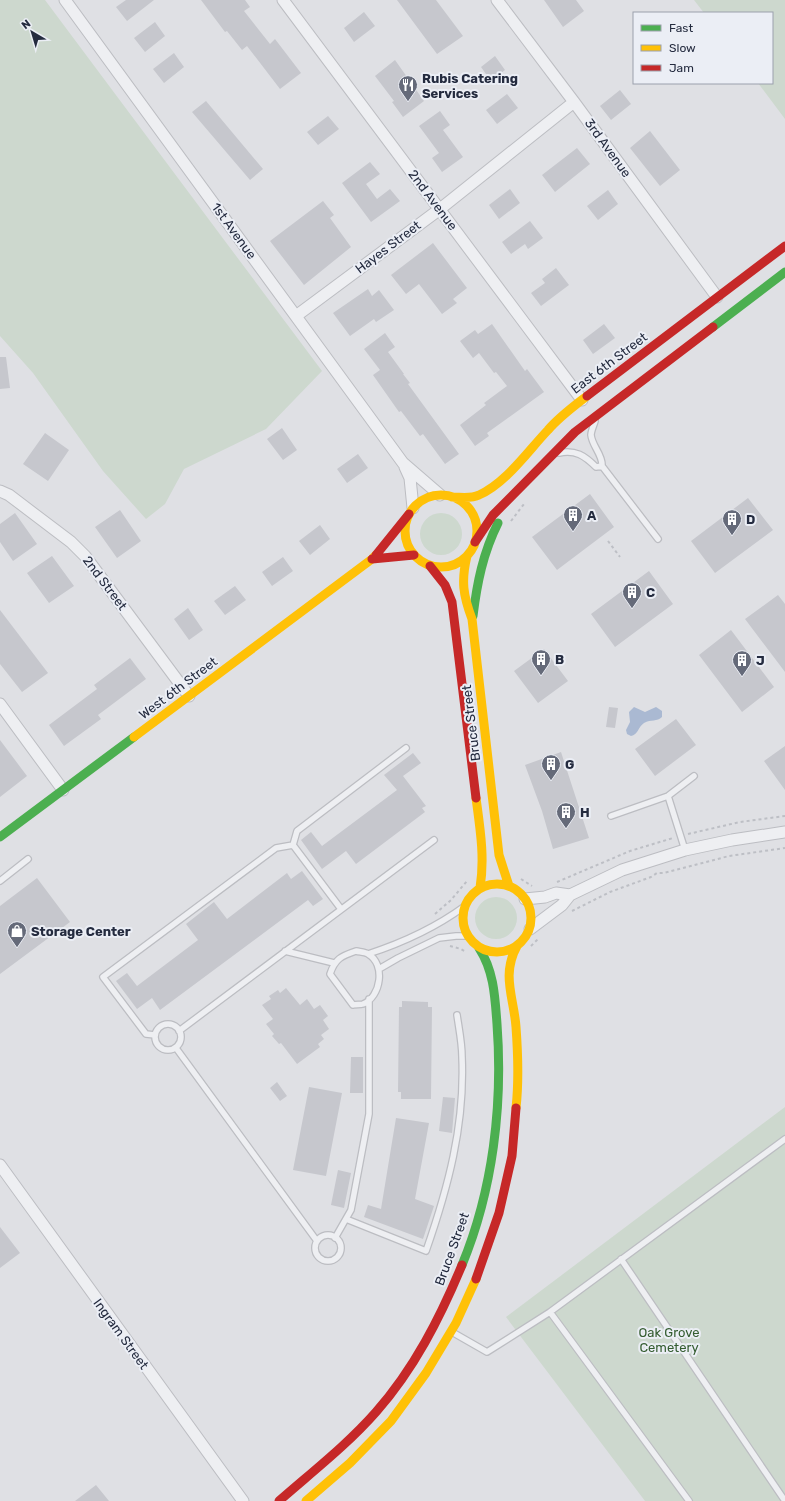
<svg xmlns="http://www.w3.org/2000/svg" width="785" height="1501" font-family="Rubik,sans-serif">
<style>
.green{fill:#cdd8ce}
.water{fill:#aab9d2}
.building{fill:#c6c7cd}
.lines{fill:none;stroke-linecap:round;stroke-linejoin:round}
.lane-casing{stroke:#bcbdc2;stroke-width:8}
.street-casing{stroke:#bcbdc2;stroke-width:13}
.path{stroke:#bdbfc5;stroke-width:2;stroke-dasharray:3 3;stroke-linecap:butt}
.lane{stroke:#eeeff2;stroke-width:5.5}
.street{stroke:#eeeff2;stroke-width:11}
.fast{stroke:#4caf50;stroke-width:9}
.slow{stroke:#ffc107;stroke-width:9}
.jam{stroke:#c62828;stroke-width:9}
.labels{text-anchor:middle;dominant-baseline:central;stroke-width:4;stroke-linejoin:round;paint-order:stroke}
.poi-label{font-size:13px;font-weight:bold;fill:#242b3f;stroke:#ebeef5;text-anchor:start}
.street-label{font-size:13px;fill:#242b3f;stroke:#ebeef5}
.park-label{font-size:13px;fill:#345c30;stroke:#ebeef5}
</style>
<rect width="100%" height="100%" fill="#dfe0e4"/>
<path class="green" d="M0 0H45L322 371 266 429 184 469 165 504 146 519 103 471 33 373 0 336Z
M694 0H785V119L758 83H772V13H704Z
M420 534a21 21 0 1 1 42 0a21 21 0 1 1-42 0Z
M475 918a21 21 0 1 1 42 0a21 21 0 1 1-42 0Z
M785 1107V1501H645L506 1317Z"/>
<path class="water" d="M634 707 645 712 656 707 662 711V717C657 722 651 719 644 723 638 727 638 735 631 736L627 734 626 730 630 722 629 712Z"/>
<path class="building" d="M126 0H154L127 21 116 7Z
M201 0H245L250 7 244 11 270 44 275 39 301 73 280 89 247 46 242 50 227 31 225 32Z
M397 0H436L463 36 437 54Z
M544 0H576L584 11 563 27Z
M364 12 375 26 354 42 344 28Z
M155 22 165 36 145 52 134 38Z
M174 53 184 67 164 83 153 69Z
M495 56 505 70 491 81 481 67Z
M395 60 424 101 403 117 392 102 394 101 375 76Z
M620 90 631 104 611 120 600 106Z
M507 94 518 108 497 124 486 110Z
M206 101 263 169 250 180 192 112Z
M440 111 450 125 443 130 463 157 442 172 432 158 439 153 419 126Z
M328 116 339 129 318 145 307 132Z
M650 131 680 170 660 186 630 148Z
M577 148 590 164 555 192 542 175Z
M370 162 380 174 366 184 377 199 390 189 400 201 371 222 342 183Z
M510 189 520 203 499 219 489 205Z
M608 190 618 204 598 220 587 206Z
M323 201 334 215 330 218 351 247 304 285 270 241Z
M530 221 543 238 528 249 525 244 511 254 502 242Z
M433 243 467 288 453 299 457 303 442 314 419 284 406 294 391 275Z
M556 268 569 285 541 306 531 293 545 283 542 279Z
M368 289 372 296 379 290 394 310 376 322 374 319 350 336 333 313Z
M492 324 525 371 527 369 544 392 487 433 489 436 475 446 460 425 486 405 484 403 507 386 496 372 494 373 479 353 473 358 460 341 475 330 478 334Z
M604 324 615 338 593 354 583 340Z
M385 333 395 347 388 352 404 374H403L410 383 408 384 459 454 445 464 423 434 420 436 401 411 399 412 373 375 380 370 364 349Z
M0 357H6L10 388 0 389Z
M282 428 297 450 283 460 267 439Z
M45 433 69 450 48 481 23 464Z
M358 454 368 468 347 483 337 469Z
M590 494 614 527 557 570 532 537Z
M748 498 773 530 715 573 691 541Z
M120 510 141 541 117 558 95 527Z
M15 513 37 544 13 561 0 542V524Z
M320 525 330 539 310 555 299 541Z
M52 556 74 586 49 603 27 573Z
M283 557 293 571 272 586 262 572Z
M649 571 673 604 615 647 591 614Z
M235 586 246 600 225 615 214 601Z
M778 595 785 604V672L745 619Z
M188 608 203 630 189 640 174 619Z
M0 610 48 673 22 692 0 664Z
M731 630 774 687 742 712 699 655Z
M544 649 568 681 538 703 514 671Z
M130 658 146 679 98 715 101 719 64 746 49 725 97 689 94 685Z
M609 707 618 708 615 728 606 727Z
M676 719 696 745 655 776 635 749Z
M0 740 27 776 0 797Z
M785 746V790L764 761Z
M561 752 589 838 553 849 542 811 525 765Z
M413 753 421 763 403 776 426 806 422 808 425 812 356 864 346 851 322 869 301 840 311 832 322 846 397 790 384 775Z
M302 871 323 899 313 906 308 900 160 1010 152 998 137 1009 116 981 127 973 137 986 198 940 186 924 214 902 227 919 287 873 291 879Z
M37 878 70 922 0 974V906Z
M286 988 300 1005 307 999 314 1009 320 1005 328 1016 323 1020 329 1029 321 1035 324 1039 318 1044 320 1047 297 1064 281 1043 279 1044 272 1036 274 1034 266 1024 273 1019 262 1005 271 999 269 996 278 990 280 993Z
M402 1001 428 1002V1007H432L431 1099H401V1092H398L399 1007H402Z
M351 1057H363V1093H350Z
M277 1082 287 1096 280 1101 270 1088Z
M309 1087 342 1093 326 1176 293 1170Z
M443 1097 455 1098 452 1133 439 1131Z
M396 1118 429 1123 415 1199 434 1206 423 1239 364 1217 368 1205 381 1209Z
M338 1170 351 1173 344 1208 331 1205Z
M0 1227 20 1253 0 1268Z
M96 1485 109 1501H75Z"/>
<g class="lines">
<g class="lane-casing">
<path id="lane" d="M595 421C594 425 591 431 591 435 592 446 603 455 602 466L658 539
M559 453C575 449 585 456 596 467L602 466
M668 796 685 850
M611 816 668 796 694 776
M0 881 28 859
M341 909 293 845 297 831 406 748
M285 951 334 963
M356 951C360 952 365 952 368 954 386 964 381 997 363 1004 360 1005 356 1004 353 1005L330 974C335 959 341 956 356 951Z
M368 954C402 943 435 928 465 906
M379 969 398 958 439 938 456 936H468
M155 1037a13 13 0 1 1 26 0a13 13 0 1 1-26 0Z
M179 1031 434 840
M155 1035 146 1034 103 977 276 848 293 845
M176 1048 317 1241
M346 1219 426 1251C448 1188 465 1125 462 1057 462 1043 459 1029 457 1015
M315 1248a13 13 0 1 1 26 0a13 13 0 1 1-26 0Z
M335 1238 351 1210 369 1114V999
M621 1259 785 1501
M550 1312 689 1501
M452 1332 487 1352 550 1312 785 1139"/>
</g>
<g class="street-casing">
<path id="street" d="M65 0 403 463 440 495
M283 0 582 400
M497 0 574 102 717 297
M296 316 440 209 574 102
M405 467 410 478 413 508
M0 491 9 495 71 542 85 556 189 696
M0 704 63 790
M525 899 545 897 556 893 570 895
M530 929 562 905 570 895 622 870 685 850 732 840 785 832
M0 1165 243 1501"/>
</g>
<path class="path" d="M511 521 524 504
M608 541 620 557
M688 834 740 822 785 816
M521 879 532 886
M557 882 630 851 673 838
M572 911 610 892 651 877 657 873H664L729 856 785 848
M435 914 451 900 467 881
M450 946 461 949 466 952
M531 946 538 939"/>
<use href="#lane" class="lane"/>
<use href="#street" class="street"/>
<path class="fast" d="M713 327 785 272
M473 616C477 583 483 553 498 523
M0 837 134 737
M462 1265C493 1190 503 1105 497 1024 495 997 494 971 479 948"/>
<path class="slow" d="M405 531a36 36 0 1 1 72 0a36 36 0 1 1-72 0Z
M452 497C461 497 471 499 479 495 506 483 528 451 548 430 559 417 574 406 587 396
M467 556C461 581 463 595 472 619L499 855 509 886
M134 737 372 559 376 555
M476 798C480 828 485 858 480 888
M463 918a34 34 0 1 1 68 0a34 34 0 1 1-68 0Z
M516 1108C519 1081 518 1054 516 1027 514 998 501 975 517 946
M306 1501 350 1463 391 1421 426 1373 456 1323 476 1279"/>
<path class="jam" d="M587 396 785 246
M475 542 493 515 575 432 713 327
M376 555 409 514
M372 559 414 555
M430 566 445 585 452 602 476 798
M476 1279 499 1213 512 1156 516 1108
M279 1501C312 1472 347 1445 376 1412 414 1369 440 1318 462 1265"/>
</g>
<defs>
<g id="restaurant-pin" transform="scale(1)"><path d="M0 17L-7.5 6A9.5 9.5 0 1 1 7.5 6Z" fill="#656a79" stroke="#ebeef5"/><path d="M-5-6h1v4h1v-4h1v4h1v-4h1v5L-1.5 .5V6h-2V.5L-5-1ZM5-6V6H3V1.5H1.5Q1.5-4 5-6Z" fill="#fff"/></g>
<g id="building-pin" transform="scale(1)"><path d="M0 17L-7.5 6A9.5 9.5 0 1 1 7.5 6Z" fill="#656a79" stroke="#ebeef5"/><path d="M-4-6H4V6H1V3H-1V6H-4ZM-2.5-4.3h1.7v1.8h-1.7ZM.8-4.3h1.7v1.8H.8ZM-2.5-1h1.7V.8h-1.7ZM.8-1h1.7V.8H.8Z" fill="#fff"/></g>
<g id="shop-pin" transform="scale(1)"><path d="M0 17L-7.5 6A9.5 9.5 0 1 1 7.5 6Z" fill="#656a79" stroke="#ebeef5"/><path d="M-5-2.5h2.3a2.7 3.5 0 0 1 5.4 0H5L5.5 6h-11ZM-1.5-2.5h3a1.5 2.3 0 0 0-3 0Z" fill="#fff"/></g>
</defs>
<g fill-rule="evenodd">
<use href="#restaurant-pin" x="408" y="85"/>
<use href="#building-pin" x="573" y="515"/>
<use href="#building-pin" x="732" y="519"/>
<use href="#building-pin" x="632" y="592"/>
<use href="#building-pin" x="541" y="659"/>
<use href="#building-pin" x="742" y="660"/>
<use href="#building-pin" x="551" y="764"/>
<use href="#building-pin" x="566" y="812"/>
<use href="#shop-pin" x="17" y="931"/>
</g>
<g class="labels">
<g class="poi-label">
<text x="422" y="78">Rubis Catering<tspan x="422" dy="15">Services</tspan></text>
<text x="587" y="515">A</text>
<text x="746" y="519">D</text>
<text x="646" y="592">C</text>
<text x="555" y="659">B</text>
<text x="756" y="660">J</text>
<text x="565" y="764">G</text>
<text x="580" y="812">H</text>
<text x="31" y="931">Storage Center</text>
</g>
<g class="street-label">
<text transform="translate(608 148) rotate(54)">3rd Avenue</text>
<text transform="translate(433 200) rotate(53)">2nd Avenue</text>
<text transform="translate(234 231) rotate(54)">1st Avenue</text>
<text transform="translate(388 247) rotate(-37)">Hayes Street</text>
<text transform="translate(609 363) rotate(-37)">East 6th Street</text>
<text transform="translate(105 583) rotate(53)">2nd Street</text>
<text transform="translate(178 688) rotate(-37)">West 6th Street</text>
<text transform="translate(471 723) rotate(-97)">Bruce Street</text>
<text transform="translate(452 1249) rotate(-70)">Bruce Street</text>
<text transform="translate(121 1334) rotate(54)">Ingram Street</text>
</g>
<g class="park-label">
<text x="669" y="1332">Oak Grove<tspan x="669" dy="15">Cemetery</tspan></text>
</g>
</g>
<rect x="633" y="12" width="140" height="72" fill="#ebeef5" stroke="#9ba0ac"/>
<rect x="641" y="25" width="20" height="6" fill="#4caf50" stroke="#9ba0ac"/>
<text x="669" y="32" font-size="12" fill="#242b3f">Fast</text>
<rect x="641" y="45" width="20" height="6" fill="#ffc107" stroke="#9ba0ac"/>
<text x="669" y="52" font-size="12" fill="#242b3f">Slow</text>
<rect x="641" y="65" width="20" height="6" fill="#c62828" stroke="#9ba0ac"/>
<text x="669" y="72" font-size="12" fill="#242b3f">Jam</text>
<g transform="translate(32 32) rotate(322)" stroke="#ebeef5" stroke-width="3" paint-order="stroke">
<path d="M0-3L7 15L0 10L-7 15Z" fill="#242b3f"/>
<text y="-6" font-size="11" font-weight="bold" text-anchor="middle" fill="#242b3f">N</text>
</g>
</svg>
